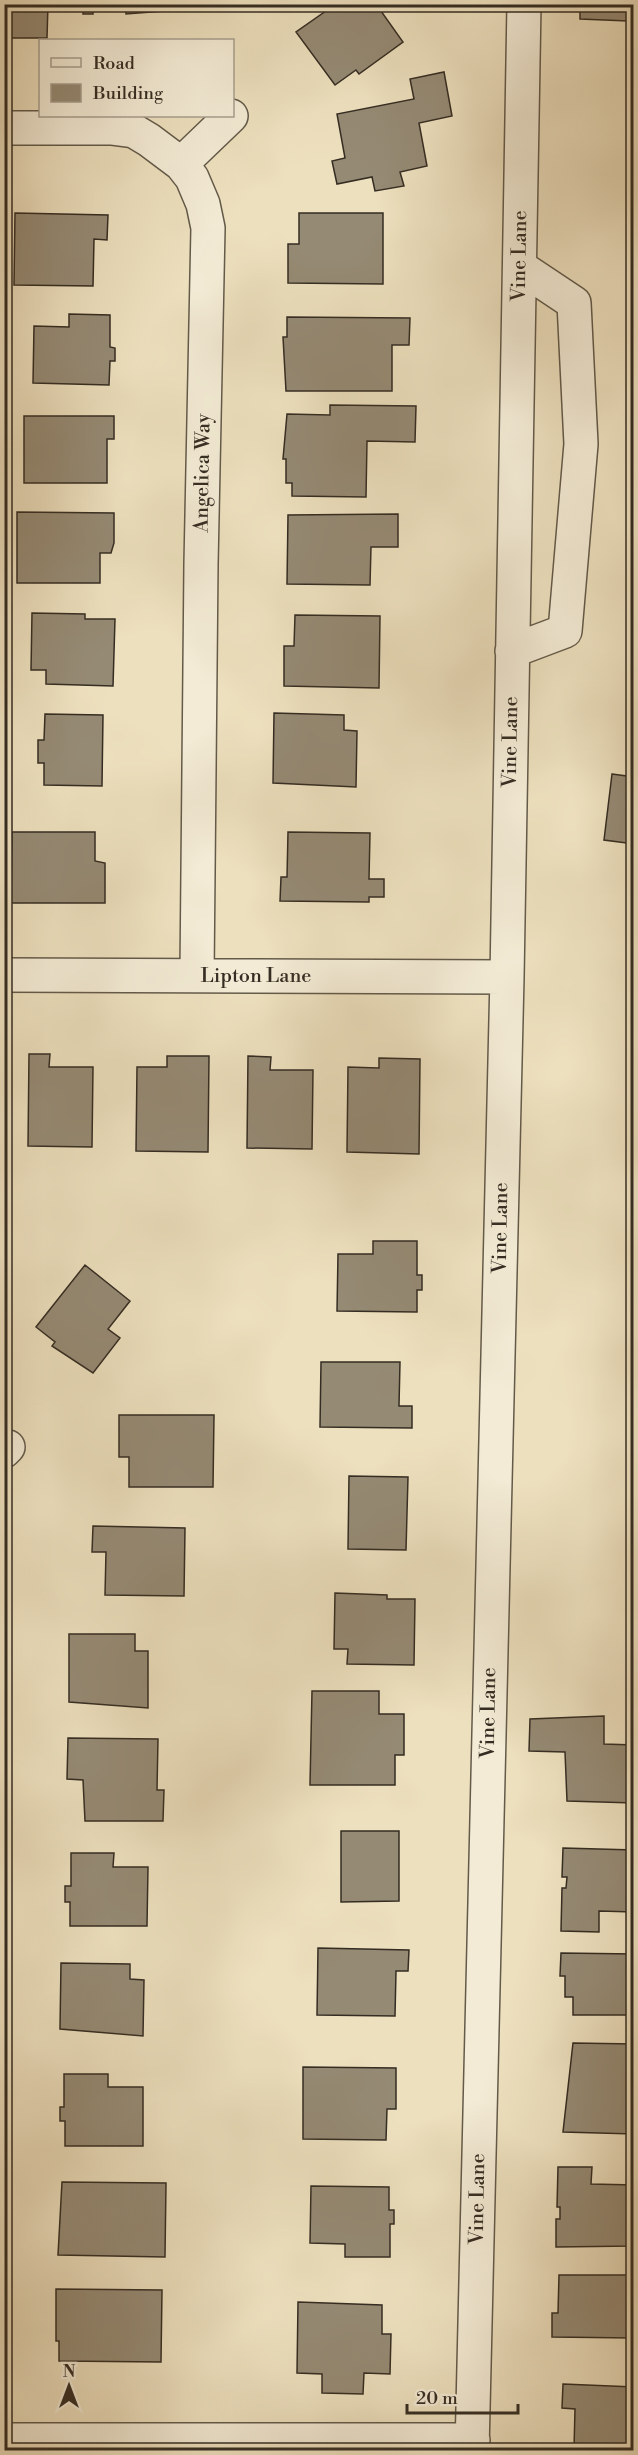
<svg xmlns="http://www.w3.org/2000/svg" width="638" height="2455" font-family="'Libre Bodoni',serif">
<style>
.building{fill:#958a74;stroke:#352d23;stroke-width:1.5}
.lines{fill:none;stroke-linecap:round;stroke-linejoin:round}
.minor-casing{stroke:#635a4a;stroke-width:36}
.minor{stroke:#f3ebd5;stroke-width:33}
.labels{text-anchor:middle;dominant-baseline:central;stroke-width:4.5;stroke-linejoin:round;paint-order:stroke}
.street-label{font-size:20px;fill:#352d23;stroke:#f3ebd5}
</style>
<rect width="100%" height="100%" fill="#ede0be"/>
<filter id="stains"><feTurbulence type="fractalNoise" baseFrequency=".00333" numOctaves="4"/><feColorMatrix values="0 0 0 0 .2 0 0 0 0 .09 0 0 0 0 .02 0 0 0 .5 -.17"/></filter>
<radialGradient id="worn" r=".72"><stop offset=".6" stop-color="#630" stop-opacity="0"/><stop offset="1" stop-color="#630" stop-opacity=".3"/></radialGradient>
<path class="building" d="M4 4H48L47 38H4Z
M83 4H165L164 11 126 14V10H93V14H83Z
M336 4H376L403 42 359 74 356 70 335 85 296 32Z
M580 4H628V21L580 19Z
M444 72 452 116 419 123 427 166 400 172 404 186 375 191 372 177 337 184 332 161 345 158 337 114 414 99 410 79Z
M15 213 108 215 107 240 94 239 93 286 14 285Z
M299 213H383V284L288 283V244H299Z
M69 314 110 315V347L115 348V361H110L109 385 33 383 34 326 69 327Z
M287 317 410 318 409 345H392V391H286L283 337H287Z
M330 405 416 406 415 442 367 441 366 497 292 496V483H286V459H283L287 414 330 415Z
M24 416H114V439H107V483H24Z
M17 512 114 513V543L111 553H100V583H17Z
M398 514V547H371L370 585 287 584 288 515Z
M630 537H634V560H630Z
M630 578H634V602H630Z
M32 613 85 614V619H115L113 686 46 684V670H31Z
M295 615 380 616 379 688 284 686V646H294Z
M629 619 634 620V644H628Z
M628 702H634V726H627Z
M274 713 344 715V730L357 731 356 787 273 783Z
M45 714 103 715 102 786 44 785V763H38V740H44Z
M612 774 634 777V844L604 840Z
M12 832H95V861L105 863V903H11Z
M288 832 370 833 369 879H384V897H369V902L280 901 281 877H287Z
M29 1054H50L49 1067H93L92 1147 28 1146Z
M167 1056H209L208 1152 136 1151 137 1067H167Z
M248 1056 271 1057 270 1070H313L312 1149 247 1148Z
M379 1058 420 1059 419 1154 347 1152 348 1067 379 1068Z
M373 1241H417V1275H422V1290H417V1312L337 1311 338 1254H373Z
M85 1265 130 1301 108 1329 120 1338 93 1373 52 1346 55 1342 36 1327Z
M321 1362H400L399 1406H412V1428L320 1427Z
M119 1415H214L213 1487H129V1457H119Z
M349 1476 408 1477 406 1550 348 1549Z
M93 1526 185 1528 184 1596 105 1595 106 1552H92Z
M335 1593 387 1595V1599H415L414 1665 347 1664 348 1649H334Z
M69 1634H135V1651H148V1708L69 1702Z
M312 1691H379V1714H404V1755H395V1785H310Z
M604 1716V1744L634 1745V1803L567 1801 565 1752 529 1751 530 1719Z
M68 1738 158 1739 157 1790H164L163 1821H85L83 1780 67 1779Z
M341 1831H399V1901L341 1902Z
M563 1848 634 1850V1912L599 1911V1932L561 1931 562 1888H566L567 1877H562Z
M71 1853H114L113 1867H148L147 1926H70V1902H65V1886H71Z
M318 1948 409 1950 408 1971H396L395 2016 317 2015Z
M561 1953 634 1954V2015H573V1997H565V1976H560Z
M61 1963 130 1964V1979L144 1980 143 2036 60 2029Z
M573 2043 634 2044V2134L563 2132Z
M303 2067 396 2068V2109H387L386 2140 303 2139Z
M64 2074H108V2087H143V2146H65V2121H60V2107H64Z
M558 2167H592L591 2184 634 2185V2246L556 2247V2219H560V2207H557Z
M62 2182 166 2183 165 2257 58 2255Z
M311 2186 389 2187V2210H394V2224H390V2257H345V2244L310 2243Z
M559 2275H634L633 2338 552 2337V2313H558Z
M56 2289 162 2290 161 2362 59 2361V2341H56Z
M298 2302 382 2305V2334H391L390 2374 364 2373 363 2394 322 2393V2374L297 2373Z
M563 2384 634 2387V2450L574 2449 575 2409 562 2408Z"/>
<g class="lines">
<g class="minor-casing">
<path id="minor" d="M4 128H111L134 131 149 140 181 164 192 178 203 204 208 228 201 564 197 975
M181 164 231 116
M512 651 565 631 581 444 574 303 520 267
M4 975 507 977
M4 1451 8 1447
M4 2440H473
M472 2450 507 977 524 4"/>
</g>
<use href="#minor" class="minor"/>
</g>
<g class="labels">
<g class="street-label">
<text transform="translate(520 256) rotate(-89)">Vine Lane</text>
<text transform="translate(203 473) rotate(-89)">Angelica Way</text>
<text transform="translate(511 742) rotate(-89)">Vine Lane</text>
<text x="256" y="976">Lipton Lane</text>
<text transform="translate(501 1228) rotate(-89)">Vine Lane</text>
<text transform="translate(489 1713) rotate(-89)">Vine Lane</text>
<text transform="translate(478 2199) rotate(-89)">Vine Lane</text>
</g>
</g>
<rect width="638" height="2455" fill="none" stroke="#ede0be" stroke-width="24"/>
<rect x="6" y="6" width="626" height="2443" fill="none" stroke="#352d23" stroke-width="3"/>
<rect x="12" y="12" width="614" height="2431" fill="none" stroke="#352d23" stroke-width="1.5"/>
<rect x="39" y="39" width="195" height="78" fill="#f3ebd5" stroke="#a79f8e" stroke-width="1.5"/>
<rect x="51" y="58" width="30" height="9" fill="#f3ebd5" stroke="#a79f8e" stroke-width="1.5"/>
<text x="93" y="69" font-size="18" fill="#352d23">Road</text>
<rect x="51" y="84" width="30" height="18" fill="#958a74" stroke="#a79f8e" stroke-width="1.5"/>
<text x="93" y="99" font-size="18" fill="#352d23">Building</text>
<g transform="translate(69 2386)" stroke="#f3ebd5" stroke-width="4.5" paint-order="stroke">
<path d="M0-4.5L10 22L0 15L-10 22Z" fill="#352d23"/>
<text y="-9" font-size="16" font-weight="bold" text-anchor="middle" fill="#352d23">N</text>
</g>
<path d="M407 2404v9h111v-9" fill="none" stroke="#352d23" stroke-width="3"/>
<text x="416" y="2404" font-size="18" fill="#352d23" stroke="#f3ebd5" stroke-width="4.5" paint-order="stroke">20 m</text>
<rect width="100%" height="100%" filter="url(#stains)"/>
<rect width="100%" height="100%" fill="url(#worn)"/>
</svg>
